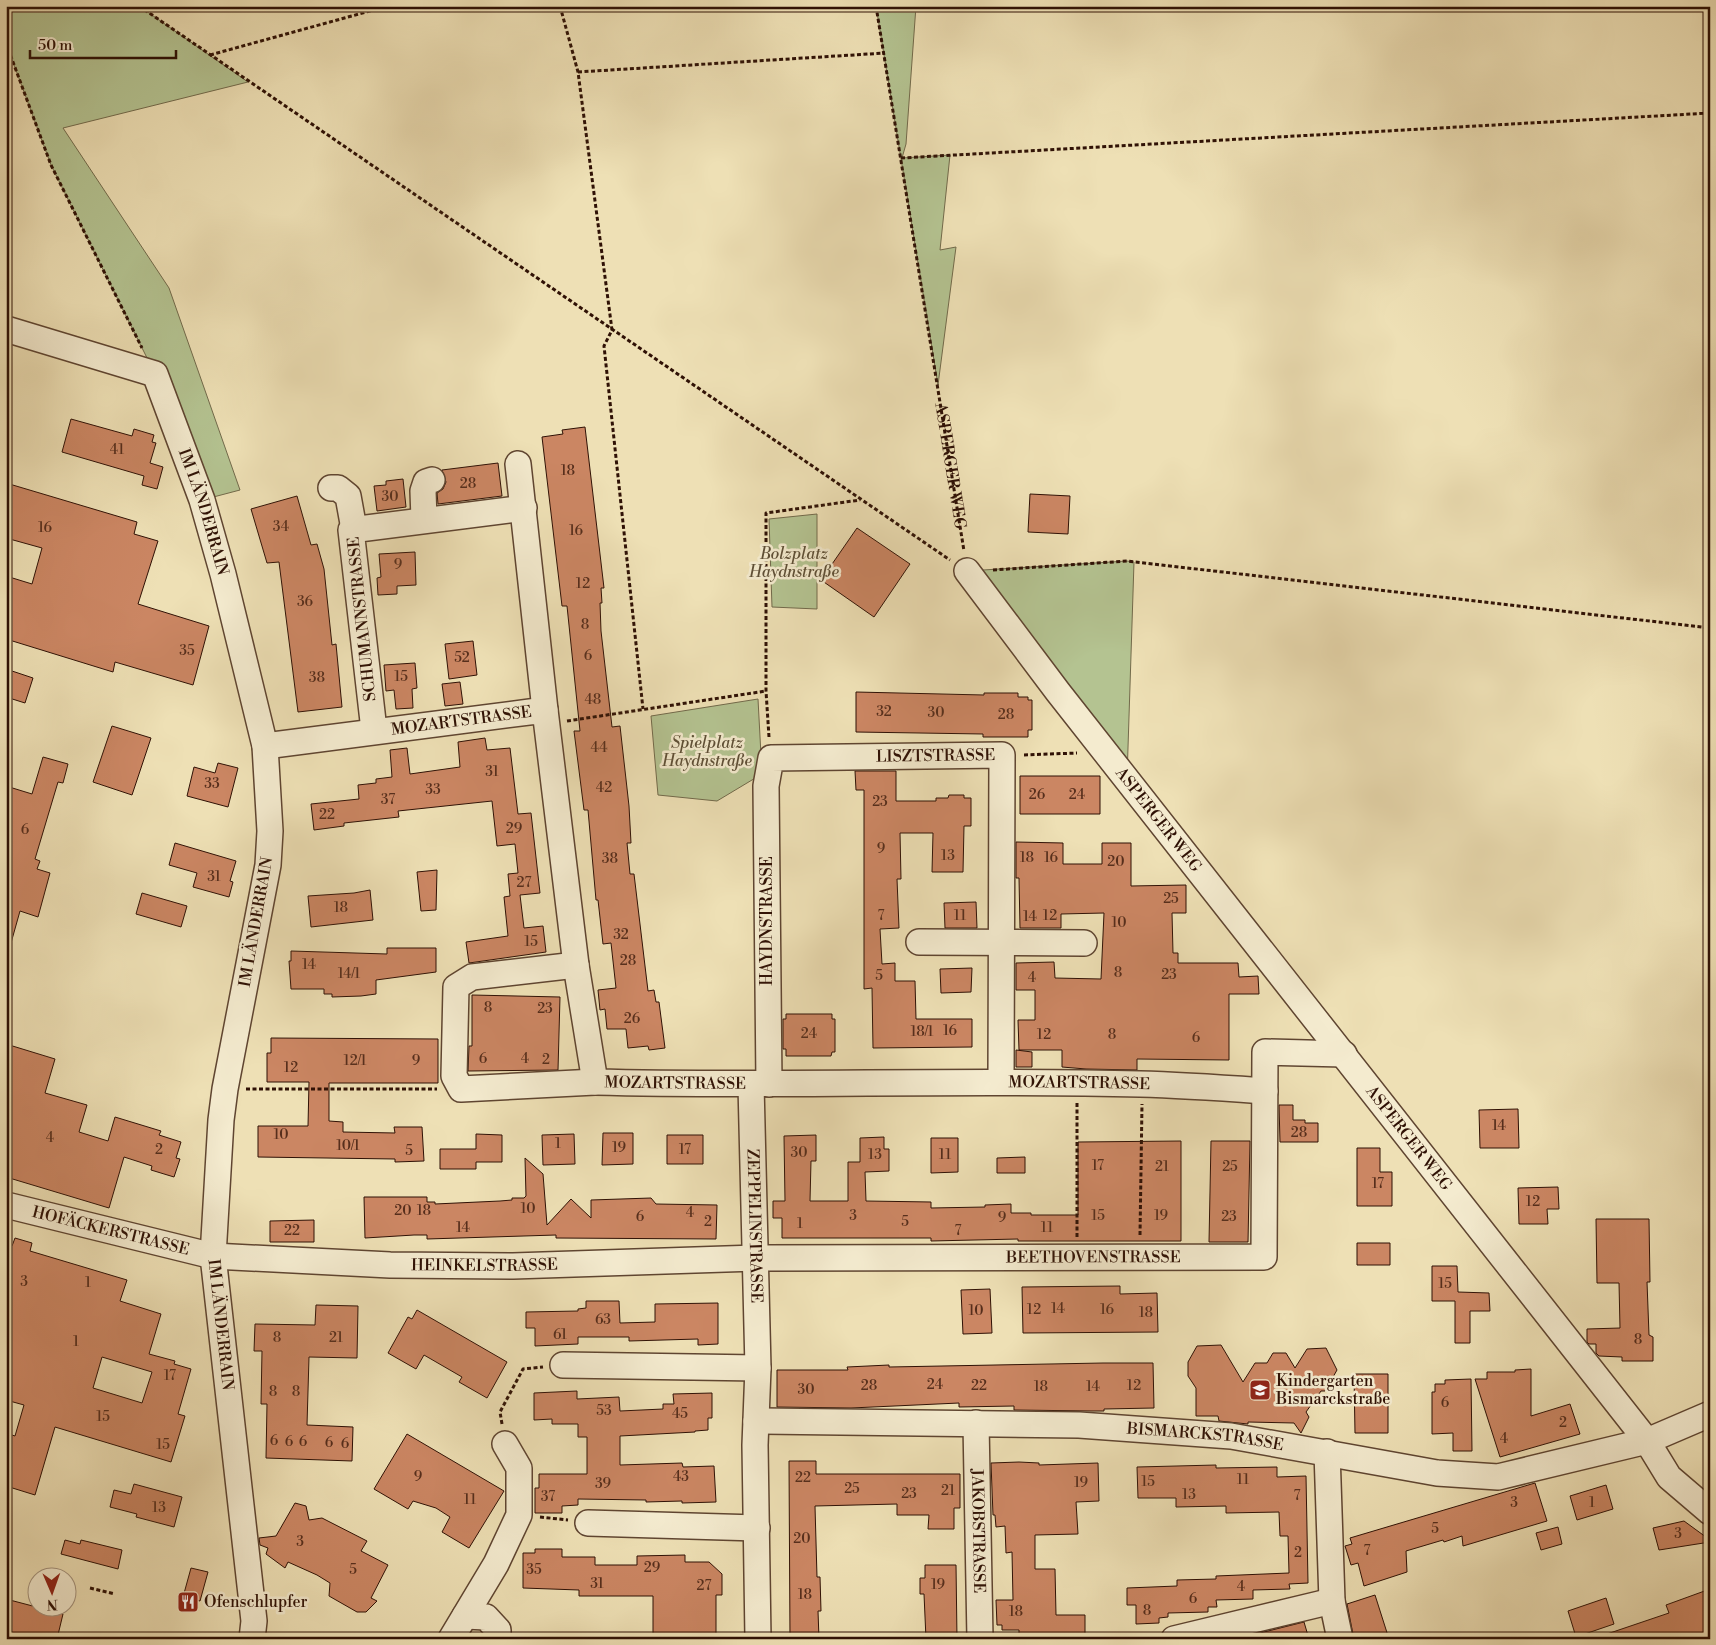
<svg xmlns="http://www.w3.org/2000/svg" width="1716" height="1645" font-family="'Libre Bodoni',serif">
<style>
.green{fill:#b4c391;stroke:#726a4b}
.building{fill:#cb8663;stroke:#2f1105;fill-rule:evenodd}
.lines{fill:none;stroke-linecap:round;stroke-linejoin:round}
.minor-casing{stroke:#5f4531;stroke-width:28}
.path{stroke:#2f1105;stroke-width:3;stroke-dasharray:4 2.5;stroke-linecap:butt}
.minor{stroke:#f4ebcf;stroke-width:25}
.labels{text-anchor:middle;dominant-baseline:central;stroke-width:5;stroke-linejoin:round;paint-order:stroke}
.number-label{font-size:14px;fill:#562e1c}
.street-label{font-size:16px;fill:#2f1105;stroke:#f4ebcf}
.park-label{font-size:16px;font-style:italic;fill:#5e4f36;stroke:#f4ebcf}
.poi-label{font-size:16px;fill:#2f1105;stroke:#f4ebcf;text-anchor:start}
</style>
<rect width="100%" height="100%" fill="#eee0b5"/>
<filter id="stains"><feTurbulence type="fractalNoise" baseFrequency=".004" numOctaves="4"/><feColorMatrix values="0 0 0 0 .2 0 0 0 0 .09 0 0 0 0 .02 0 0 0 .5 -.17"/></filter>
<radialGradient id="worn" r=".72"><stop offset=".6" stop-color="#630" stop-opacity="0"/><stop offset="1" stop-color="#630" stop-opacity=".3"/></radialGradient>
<path class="green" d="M6 6H139L248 82 63 128 169 288 240 490 202 500 155 374 51 165 6 43Z
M876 6H916L906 144 902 158 950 155 940 250 956 247 938 385Z
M817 514V609L772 607 769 519Z
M1127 561 1134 562 1127 779 967 571Z
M758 699 762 774 717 801 658 795 651 716Z"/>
<path class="building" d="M71 419 132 436 134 429 154 435 152 442 156 443 150 463 163 467 157 489 142 485 144 476 62 452Z
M585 427 604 588H601L602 603H600L601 631 612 727 620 726 629 806 631 843H627L630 874H634L648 991 654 990 656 1002H659L665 1048 649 1050 648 1046 628 1048 626 1029H607L605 1009 600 1010 598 990 616 988 611 943 603 944 598 900H596L588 810H584L574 731H580L567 606H562L542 437 563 434 562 430Z
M498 463 502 496 438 504 437 493 443 489 446 482 442 470Z
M403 479 406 507 377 511 374 486 386 485V481Z
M6 483 137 522 134 534 158 541 138 604 209 626 193 685 115 662 113 672 6 639V576L32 584 42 548 6 538Z
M1030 494 1070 496 1068 534 1028 532Z
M297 496 311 545 317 544 324 569 332 645 336 644 342 707 298 712 279 562 267 563 251 509Z
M857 528 910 564 874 617 821 580Z
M415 552 416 585 397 586V594L378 595 377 578 381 577 379 554Z
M473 641 477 675 449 679 445 644Z
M415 663 417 688 412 689 413 708 396 709 394 690 386 691 384 665Z
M6 669 33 678 25 703 6 697Z
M460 682 463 704 445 706 442 684Z
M856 692 984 695V693H1018V697H1028V700H1032V730H1028V737H983V734L856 732Z
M112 726 151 738 132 795 93 782Z
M485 738 487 750 510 748 518 814 531 813 540 893 520 895 524 928 543 926 546 952 469 963 466 942 508 936 504 897 510 896 508 874 518 873 515 844 497 846 492 801 398 811 399 817 344 823V826L314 830 311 804 359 799 358 785 376 783V779L392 777 390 750 407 748 410 774 460 767 458 742Z
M43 757 68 764 63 783 58 782 35 859 40 861 37 869 50 873 38 917 20 911 11 943H6V786L32 794Z
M218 763 238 768 228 807 187 796 194 767 215 773Z
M855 771H896V801H936V798H948L949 795H964V798H971V826H964L963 872H932L933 833H900L901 879H897L899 928 880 929 882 964 895 963V981H915L916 1019H972V1047L873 1048 872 988 864 989V790H856Z
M1020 776H1100V814H1020Z
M1016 842 1063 843V864H1102V843H1131V886L1186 885V913H1172L1173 953H1178V963H1238L1239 977 1258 976 1259 994H1229V1060L1137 1059V1070L1086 1069 1062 1067V1050H1019L1018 1020H1035V990H1016V963L1054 962 1055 978 1101 979 1104 913 1061 914V928H1020L1019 878H1016Z
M175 843 236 861 230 881 233 882 229 897 193 887 197 873 169 865Z
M437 870 436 910 421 911 417 872Z
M370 890 373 920 311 927 308 896 354 893Z
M142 893 187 906 181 927 136 914Z
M976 902 977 928H945L944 903Z
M387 948H436V972L376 980V994L361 996 332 997V994H324V989H291L289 961H291V951L387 954Z
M972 968 971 992 941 993 940 969Z
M472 995 560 997 558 1070 468 1071 469 1046H472Z
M786 1014H832V1019H835V1052H832L831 1056H786V1049H783V1019H786Z
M271 1038 438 1039V1083H329V1121L343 1122V1132L395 1133 394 1127H422L424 1161 395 1162V1159L258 1157V1126H308L309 1082H267V1053H271Z
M6 1044 55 1059 45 1093 87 1105 79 1132 108 1141 115 1117 161 1131 159 1135 181 1142 176 1158 180 1159 174 1177 151 1170 152 1166 124 1157 109 1208 6 1177Z
M1016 1050 1032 1052V1067H1016Z
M1279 1105H1293V1120H1305V1123H1318V1142H1280Z
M1518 1109 1519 1148H1480L1479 1110Z
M603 1133H633V1164L602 1165Z
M476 1134 502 1135V1162H476V1169H440V1149H476Z
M574 1134 575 1164 543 1165 542 1135Z
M667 1135H703V1164H667Z
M816 1135V1161H811L810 1201H848V1162H860V1138L884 1137V1149H889V1171L865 1172 866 1201 931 1202V1208L985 1207V1205L1011 1204V1213H1031V1215H1078V1142L1181 1141V1241H1018V1239L931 1241V1238H782V1218H773V1201H785L784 1136Z
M931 1138H958V1172L931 1173Z
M1211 1141H1250L1248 1242H1209Z
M1357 1148H1380V1172H1392V1206H1357Z
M1025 1157V1173H997V1158Z
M525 1158 543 1174 547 1225 571 1199 591 1218V1200L651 1198 656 1204 717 1205 716 1239 556 1238V1235L427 1239V1235H414L365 1238 364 1197H427V1202H435V1204L500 1201 512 1200V1198H524L526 1196Z
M1558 1187 1559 1209H1547L1548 1224H1519L1518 1188Z
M1596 1219H1649L1650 1282H1647L1649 1335 1653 1337V1361H1622V1357L1599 1356 1596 1353V1344H1589L1587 1342V1329L1620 1328 1619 1283H1597Z
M314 1220V1242H270V1221Z
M15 1238 32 1243 30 1251 127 1280 120 1301 161 1314 149 1354 175 1361 174 1364 191 1369 178 1414 185 1416 171 1462 55 1427 35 1495 6 1486V1433L15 1436 24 1405 6 1400V1244L12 1246ZM102 1357 152 1372 142 1403 93 1388Z
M1357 1243H1390V1265H1357Z
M1432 1266H1457L1458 1292 1489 1293 1490 1311H1470V1343H1455V1301H1432Z
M1120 1286V1294L1157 1293 1158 1332 1023 1333 1022 1287Z
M990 1289 992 1333 963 1334 961 1290Z
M586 1301H619L620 1323 655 1322V1304L718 1303V1344L698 1345V1339L629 1341V1337H578V1344L535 1346V1328H526V1312L578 1311V1309L586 1308Z
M316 1305 358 1306 357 1358 309 1357 307 1425 353 1427 352 1461 266 1458 267 1404H261L262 1351H254L255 1324 315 1325Z
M417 1310 507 1362 487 1398 459 1382 462 1377 424 1355 416 1369 388 1353 408 1317 412 1319Z
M1221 1345 1243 1382 1255 1363H1267L1273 1353H1286L1295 1368 1307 1349 1326 1348 1337 1370 1325 1391H1321L1306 1412 1309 1417 1301 1433 1294 1423 1248 1422V1424L1219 1421 1218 1416H1196V1388L1188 1376V1362L1197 1346Z
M1103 1363H1153L1154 1408 1104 1409V1411H1091L1014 1410V1406L959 1407V1403L851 1408 777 1407V1370H848L847 1367 889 1365V1367Z
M1531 1369V1416L1570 1404 1580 1434 1500 1457 1475 1379H1487V1372H1515V1370Z
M1354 1374H1388V1433H1355Z
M1471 1379 1472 1451H1453V1433L1432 1434V1392H1435V1384H1445V1380Z
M577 1391V1399L619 1397 620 1411 663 1409V1404H674L673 1394 712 1393V1418H708V1430L695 1431V1432L620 1436V1465L682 1463 683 1467 714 1466 716 1502 682 1503V1501L646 1502V1500L578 1499V1505L562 1506V1513H535V1488H539V1474H587V1437H578V1424H552V1419L534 1420V1393Z
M407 1434 504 1491 469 1548 442 1532 450 1517 436 1508 413 1501 408 1509 374 1489Z
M789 1461H816V1474H960V1508H954V1529H928L929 1515H897V1504L815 1506 817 1577H820L821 1611H818L819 1639H790Z
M1019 1462 1039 1463V1465L1098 1463 1099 1501 1076 1502 1078 1534 1035 1535V1569H1055L1056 1615H1085V1639H1019V1630H1002V1625H997L996 1600H1013L1012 1552 1006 1553 1005 1526 996 1527 995 1515H993L991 1463Z
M1216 1465V1468L1277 1467V1477L1306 1476 1308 1583 1289 1584 1290 1589 1253 1590V1599L1216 1600 1217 1607H1208V1612L1168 1613V1617L1159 1618V1623L1136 1624V1605H1127V1588L1177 1586V1580L1216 1579V1576L1289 1573 1288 1536H1280L1279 1512 1226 1513V1506L1176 1507V1498H1138L1137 1467Z
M1535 1483 1547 1521 1463 1546 1462 1536 1444 1542 1443 1540 1406 1551 1407 1572 1364 1586 1358 1563 1351 1565 1345 1546 1352 1544 1350 1538Z
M134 1484 182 1497 174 1527 136 1517 137 1514 110 1507 114 1490 131 1494Z
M1606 1485 1613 1509 1577 1520 1570 1496Z
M295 1503 306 1506 309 1520 322 1518 367 1541 361 1551 388 1565 371 1598 377 1601 366 1612H357L329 1596 330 1583 317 1575 288 1562 285 1568 266 1554 268 1548 260 1545 259 1538 276 1536Z
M1684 1521 1710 1540V1542L1659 1550 1653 1528Z
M1558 1527 1562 1544 1541 1550 1536 1533Z
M65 1540 80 1544 81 1540 122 1550 118 1569 61 1554Z
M535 1549H562V1557H595V1565H637V1556L685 1555V1562H709L722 1574V1595H716V1639H653V1596H579V1590L523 1588V1553H535Z
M925 1565H956L957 1639H926L924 1594H920V1578H925Z
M191 1568 208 1572 200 1601 183 1597Z
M1710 1589V1633L1694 1639H1601V1636L1669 1613 1666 1605Z
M1375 1595 1389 1639H1354L1347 1604Z
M1606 1598 1614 1624 1576 1637 1568 1611Z
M6 1599 63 1614 57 1639H6Z
M1304 1622 1309 1639H1249L1248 1636Z"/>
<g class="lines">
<g class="minor-casing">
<g id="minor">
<path id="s2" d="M6 329 155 374 202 500 223 574 265 746 270 831 268 865 225 1089 221 1120 213 1256 254 1621 252 1639"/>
<path d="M518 464 545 710"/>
<path d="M331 488H338L348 496 354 529"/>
<path d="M424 519 423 491 426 482 432 480"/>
<path id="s3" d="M967 571 1058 692 1647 1441 1669 1477 1710 1512"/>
<path d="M374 730 351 530 524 508"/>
<path id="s4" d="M265 746 545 710 576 965 595 1082C777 1087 958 1079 1140 1084 1182 1085 1223 1088 1265 1091"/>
<path d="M919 942 1084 943"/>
<path d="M576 965 472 977 456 987 454 1076 461 1089 595 1082"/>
<path id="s5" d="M769 1084 766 786 771 758 1002 755 1001 1082"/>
<path id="s6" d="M751 1085 758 1368 755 1445 758 1639"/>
<path id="s7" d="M6 1205 213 1256 390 1265 513 1266 756 1258 1264 1257 1265 1052 1344 1054"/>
<path d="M563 1365 758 1368"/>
<path id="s8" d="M756 1421 1079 1425 1231 1436 1437 1473 1498 1477 1647 1441 1710 1414"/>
<path id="s9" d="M976 1423 980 1639"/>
<path d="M1327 1452 1332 1601 1340 1639"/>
<path d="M588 1523 757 1528"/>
<path d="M465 1616 486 1617 498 1630V1639"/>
<path d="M451 1639 496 1564 519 1515V1468L505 1444"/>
<path d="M1174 1639 1332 1601"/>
</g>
</g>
<g class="path">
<path d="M139 6 950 560"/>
<path d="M560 6 578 72 612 330 604 346 643 709"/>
<path id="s1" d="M876 6 964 551"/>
<path d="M6 43 51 165 142 348"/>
<path d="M210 55 388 6"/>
<path d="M578 72 885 53"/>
<path d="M901 158 1710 113"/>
<path d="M993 570 1127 561 1710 628"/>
<path d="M567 721 766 691"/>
<path d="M769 737 766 691V513L860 500"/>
<path d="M1024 755 1077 753"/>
<path d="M246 1089H437"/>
<path d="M1140 1235 1142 1104"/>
<path d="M1077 1237V1103"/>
<path d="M502 1424 500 1412 523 1369 543 1367"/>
<path d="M540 1517 568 1520"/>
<path d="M90 1588 115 1594"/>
</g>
<use href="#minor" class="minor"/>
</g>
<defs>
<g id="school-square" transform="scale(1.125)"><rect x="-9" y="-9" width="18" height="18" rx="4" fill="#8f2418" stroke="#f4ebcf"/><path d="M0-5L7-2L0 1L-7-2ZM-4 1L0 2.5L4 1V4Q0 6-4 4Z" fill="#fff"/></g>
<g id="restaurant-square" transform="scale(1.125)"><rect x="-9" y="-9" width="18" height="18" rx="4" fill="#8f2418" stroke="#f4ebcf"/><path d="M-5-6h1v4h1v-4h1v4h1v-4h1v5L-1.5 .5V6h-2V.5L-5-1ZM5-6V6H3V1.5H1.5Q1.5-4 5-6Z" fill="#fff"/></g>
</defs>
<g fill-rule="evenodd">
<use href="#school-square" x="1260" y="1390"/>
<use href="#restaurant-square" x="188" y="1602"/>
</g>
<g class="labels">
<g class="number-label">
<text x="117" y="450">41</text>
<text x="568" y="471">18</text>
<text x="468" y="484">28</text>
<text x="390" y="497">30</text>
<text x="281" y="527">34</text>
<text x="45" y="528">16</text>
<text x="576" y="531">16</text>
<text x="398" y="565">9</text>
<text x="583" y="584">12</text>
<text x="305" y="602">36</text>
<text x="585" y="625">8</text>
<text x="187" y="651">35</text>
<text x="588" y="656">6</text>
<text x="462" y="658">52</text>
<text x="401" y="677">15</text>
<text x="317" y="678">38</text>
<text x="593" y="700">48</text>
<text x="884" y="712">32</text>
<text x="936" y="713">30</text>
<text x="1006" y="715">28</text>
<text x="599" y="748">44</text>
<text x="492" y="772">31</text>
<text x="212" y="784">33</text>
<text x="604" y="788">42</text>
<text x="433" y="790">33</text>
<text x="1037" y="795">26</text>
<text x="1077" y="795">24</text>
<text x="388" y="800">37</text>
<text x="880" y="802">23</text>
<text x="327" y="815">22</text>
<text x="514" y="829">29</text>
<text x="25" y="830">6</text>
<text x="881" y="849">9</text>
<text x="948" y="856">13</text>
<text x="1027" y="858">18</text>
<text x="1051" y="858">16</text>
<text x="610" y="859">38</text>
<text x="1116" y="862">20</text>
<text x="214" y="877">31</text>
<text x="524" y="883">27</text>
<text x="1171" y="899">25</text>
<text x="341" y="908">18</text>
<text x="881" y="916">7</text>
<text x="960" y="916">11</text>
<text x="1050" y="916">12</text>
<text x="1030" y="917">14</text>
<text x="1119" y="923">10</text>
<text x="621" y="935">32</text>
<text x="531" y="942">15</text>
<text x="628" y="961">28</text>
<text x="309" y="965">14</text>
<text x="1118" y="973">8</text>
<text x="349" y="974">14/1</text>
<text x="1169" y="975">23</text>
<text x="879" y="976">5</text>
<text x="1032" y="978">4</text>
<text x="488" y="1008">8</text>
<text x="545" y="1009">23</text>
<text x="632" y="1019">26</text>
<text x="950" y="1031">16</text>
<text x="922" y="1032">18/1</text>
<text x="809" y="1034">24</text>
<text x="1044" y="1035">12</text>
<text x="1112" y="1035">8</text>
<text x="1196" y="1038">6</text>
<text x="483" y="1059">6</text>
<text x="525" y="1059">4</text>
<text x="546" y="1060">2</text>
<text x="355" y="1061">12/1</text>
<text x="416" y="1061">9</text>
<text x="291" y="1068">12</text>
<text x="1499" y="1126">14</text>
<text x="1299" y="1133">28</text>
<text x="281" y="1135">10</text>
<text x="50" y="1138">4</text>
<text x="558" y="1144">1</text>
<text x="348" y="1146">10/1</text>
<text x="619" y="1148">19</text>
<text x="159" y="1150">2</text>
<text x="685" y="1150">17</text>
<text x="409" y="1151">5</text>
<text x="799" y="1153">30</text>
<text x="875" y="1155">13</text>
<text x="945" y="1155">11</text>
<text x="1098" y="1166">17</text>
<text x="1162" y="1167">21</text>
<text x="1230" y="1167">25</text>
<text x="1378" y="1184">17</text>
<text x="1533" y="1202">12</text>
<text x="528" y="1209">10</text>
<text x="403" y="1211">20</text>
<text x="424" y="1211">18</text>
<text x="690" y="1213">4</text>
<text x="853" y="1216">3</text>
<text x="1098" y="1216">15</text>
<text x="1161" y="1216">19</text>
<text x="640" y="1217">6</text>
<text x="1229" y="1217">23</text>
<text x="1002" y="1218">9</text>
<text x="708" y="1222">2</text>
<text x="905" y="1222">5</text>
<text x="800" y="1224">1</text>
<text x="463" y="1228">14</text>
<text x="1047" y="1228">11</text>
<text x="292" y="1231">22</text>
<text x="958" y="1231">7</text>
<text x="24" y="1282">3</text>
<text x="88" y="1283">1</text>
<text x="1445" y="1284">15</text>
<text x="1058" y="1309">14</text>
<text x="1034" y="1310">12</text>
<text x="1107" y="1310">16</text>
<text x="976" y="1311">10</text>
<text x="1146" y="1313">18</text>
<text x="603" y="1320">63</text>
<text x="560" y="1335">61</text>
<text x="277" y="1338">8</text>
<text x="336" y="1338">21</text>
<text x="1638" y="1340">8</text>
<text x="76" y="1342">1</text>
<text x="170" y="1376">17</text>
<text x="935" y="1385">24</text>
<text x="869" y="1386">28</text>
<text x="979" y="1386">22</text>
<text x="1134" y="1386">12</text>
<text x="1041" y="1387">18</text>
<text x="1093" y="1387">14</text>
<text x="806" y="1390">30</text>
<text x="273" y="1392">8</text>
<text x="296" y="1392">8</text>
<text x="1445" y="1403">6</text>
<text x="604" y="1411">53</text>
<text x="680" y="1414">45</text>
<text x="103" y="1417">15</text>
<text x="1563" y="1423">2</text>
<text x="1504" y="1439">4</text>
<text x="274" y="1441">6</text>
<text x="289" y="1442">6</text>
<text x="303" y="1442">6</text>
<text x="329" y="1443">6</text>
<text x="345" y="1444">6</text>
<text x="163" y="1445">15</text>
<text x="418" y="1477">9</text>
<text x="681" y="1477">43</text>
<text x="803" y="1478">22</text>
<text x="1243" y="1480">11</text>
<text x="1148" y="1482">15</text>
<text x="1081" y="1483">19</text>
<text x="603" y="1484">39</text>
<text x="852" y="1489">25</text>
<text x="948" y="1491">21</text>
<text x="909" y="1494">23</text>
<text x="1189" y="1495">13</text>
<text x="1297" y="1496">7</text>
<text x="548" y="1497">37</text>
<text x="470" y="1500">11</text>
<text x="1514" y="1503">3</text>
<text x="1592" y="1503">1</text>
<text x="159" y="1508">13</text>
<text x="1435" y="1529">5</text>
<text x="1678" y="1534">3</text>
<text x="802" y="1539">20</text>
<text x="300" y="1542">3</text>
<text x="1367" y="1551">7</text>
<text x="1298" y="1553">2</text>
<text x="652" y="1568">29</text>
<text x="353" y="1570">5</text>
<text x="534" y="1570">35</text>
<text x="597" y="1584">31</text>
<text x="938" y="1585">19</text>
<text x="704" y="1586">27</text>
<text x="1241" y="1587">4</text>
<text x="805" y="1595">18</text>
<text x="1193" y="1599">6</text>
<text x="1147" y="1611">8</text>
<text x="1016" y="1612">18</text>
</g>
<g class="street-label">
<text stroke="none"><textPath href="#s1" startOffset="466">ASPERGER WEG</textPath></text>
<text stroke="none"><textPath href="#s2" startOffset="302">IM LÄNDERRAIN</textPath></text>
<text transform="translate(362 619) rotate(-96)">SCHUMANNSTRASSE</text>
<text stroke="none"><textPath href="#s4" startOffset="198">MOZARTSTRASSE</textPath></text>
<text stroke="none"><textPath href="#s5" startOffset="491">LISZTSTRASSE</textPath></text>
<text stroke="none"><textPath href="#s3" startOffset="314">ASPERGER WEG</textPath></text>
<text transform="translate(767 921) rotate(-90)">HAYDNSTRASSE</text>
<text transform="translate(256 922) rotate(-80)">IM LÄNDERRAIN</text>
<text stroke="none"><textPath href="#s4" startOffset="738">MOZARTSTRASSE</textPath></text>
<text stroke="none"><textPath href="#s4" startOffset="1142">MOZARTSTRASSE</textPath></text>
<text stroke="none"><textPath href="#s3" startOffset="719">ASPERGER WEG</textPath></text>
<text stroke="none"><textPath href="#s6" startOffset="141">ZEPPELINSTRASSE</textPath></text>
<text stroke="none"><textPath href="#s7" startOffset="108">HOFÄCKERSTRASSE</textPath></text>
<text stroke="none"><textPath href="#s7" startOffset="1094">BEETHOVENSTRASSE</textPath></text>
<text stroke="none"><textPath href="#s7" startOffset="485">HEINKELSTRASSE</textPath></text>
<text stroke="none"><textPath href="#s2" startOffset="1128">IM LÄNDERRAIN</textPath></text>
<text stroke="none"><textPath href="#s8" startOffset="450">BISMARCKSTRASSE</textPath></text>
<text stroke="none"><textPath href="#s9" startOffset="108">JAKOBSTRASSE</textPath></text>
</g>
<g class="park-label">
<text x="794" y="554">Bolzplatz<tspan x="794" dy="18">Haydnstraße</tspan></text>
<text x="707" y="743">Spielplatz<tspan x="707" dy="18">Haydnstraße</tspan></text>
</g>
<g class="poi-label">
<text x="1276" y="1381">Kindergarten<tspan x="1276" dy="18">Bismarckstraße</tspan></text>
<text x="204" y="1602">Ofenschlupfer</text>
</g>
</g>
<rect width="1716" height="1645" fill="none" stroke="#eee0b5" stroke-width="25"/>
<rect x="8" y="8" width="1701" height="1630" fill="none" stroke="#2f1105" stroke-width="2.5"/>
<rect x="12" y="12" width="1691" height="1620" fill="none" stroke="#2f1105"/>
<g transform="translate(52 1592) rotate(178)"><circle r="24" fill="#f4ebcf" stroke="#a5947e"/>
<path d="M0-4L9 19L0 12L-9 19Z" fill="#8f2418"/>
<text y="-8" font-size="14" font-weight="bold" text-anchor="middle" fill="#2f1105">N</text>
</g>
<path d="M30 50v8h146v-8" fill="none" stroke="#2f1105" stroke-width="2.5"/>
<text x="38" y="50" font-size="15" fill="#2f1105" stroke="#f4ebcf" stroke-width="4" paint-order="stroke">50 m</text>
<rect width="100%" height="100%" filter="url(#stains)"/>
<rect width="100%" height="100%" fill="url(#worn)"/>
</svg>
